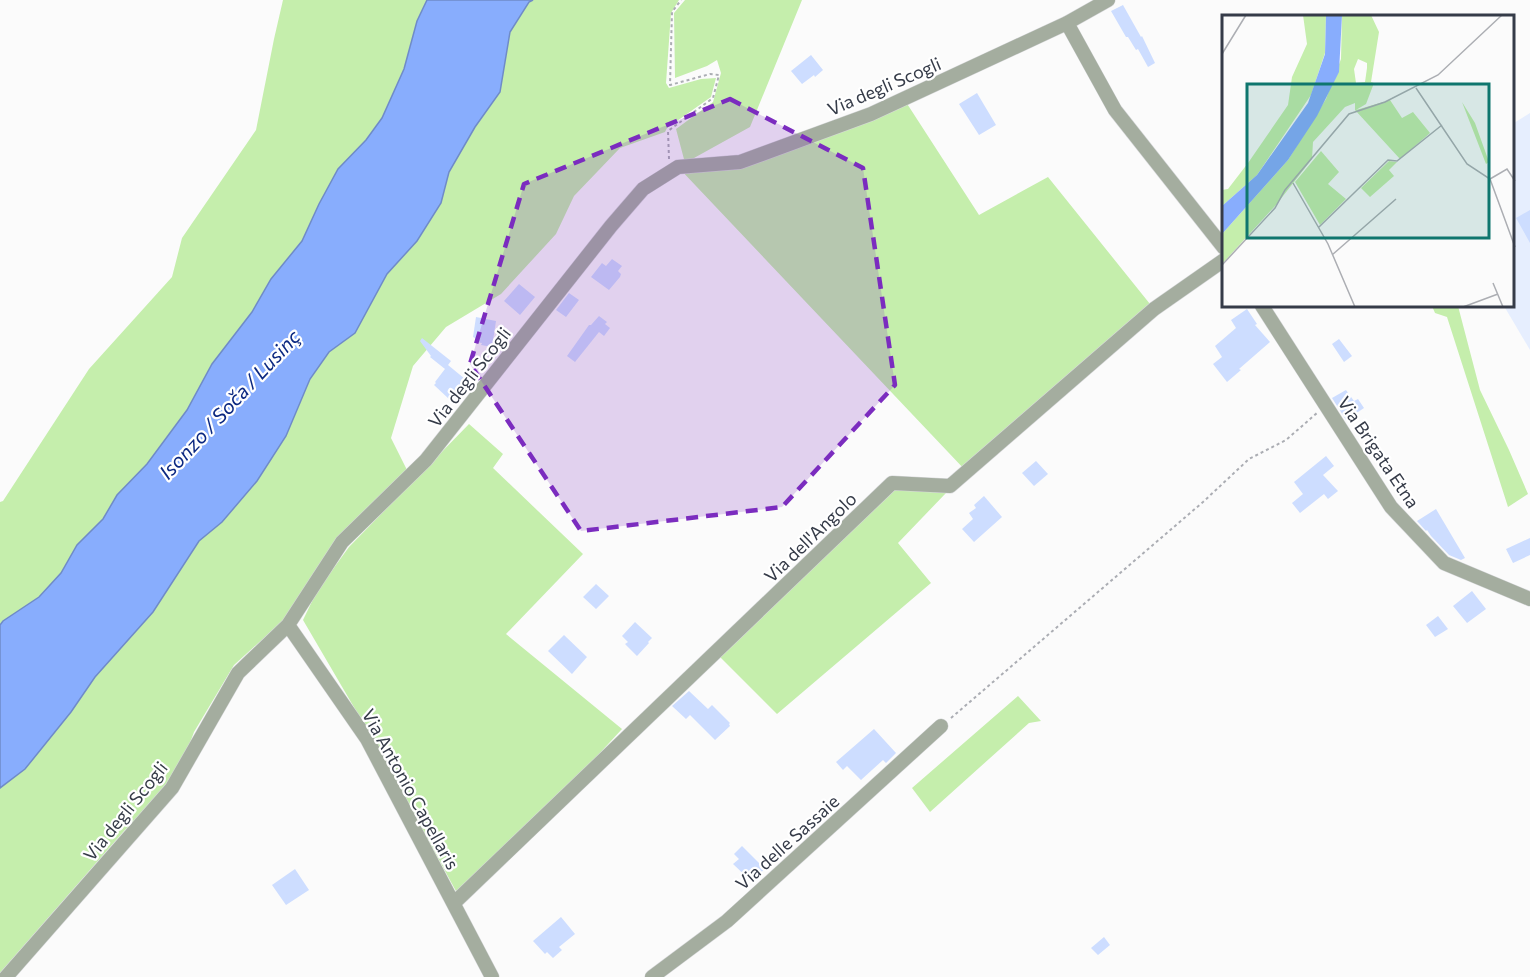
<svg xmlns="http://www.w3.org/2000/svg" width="1530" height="977" font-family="Commissioner,sans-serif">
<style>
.built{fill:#e6eefe}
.green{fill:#c5eeac}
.water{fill:#88adfd;stroke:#6f8bc7;stroke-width:1.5}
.building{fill:#cdddff}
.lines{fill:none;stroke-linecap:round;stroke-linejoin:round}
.minor-casing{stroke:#d7d8db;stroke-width:15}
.path{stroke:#abadb3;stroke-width:2;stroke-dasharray:3 3;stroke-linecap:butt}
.minor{stroke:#a4ad9f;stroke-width:14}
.marked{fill:#7b2cbf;fill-opacity:0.2;stroke:#7b2cbf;stroke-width:4.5;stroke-dasharray:12 8;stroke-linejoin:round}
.labels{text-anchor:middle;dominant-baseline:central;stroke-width:4.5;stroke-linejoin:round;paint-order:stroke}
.street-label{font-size:18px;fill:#353b48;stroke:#fff}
.water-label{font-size:20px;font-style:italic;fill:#0b2881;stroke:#fff}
.inset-road{fill:none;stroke:#acaeb3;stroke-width:1.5}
.view{fill:#0f766e;fill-opacity:0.15;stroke:#0f766e;stroke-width:3}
.inset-edge{fill:none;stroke:#353b48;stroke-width:3}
</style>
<rect width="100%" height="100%" fill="#fbfbfb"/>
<path class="built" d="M1530 113V350L1504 306H1514V123Z"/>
<path class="green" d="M283 0H427L417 21 404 69 382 118 319 204 302 241 271 279 252 312 212 364 187 410 147 464 117 495 103 519 77 545 61 573 39 597 4 621 0 625V502L3 501 89 369 172 277 182 238 256 130 274 39Z
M533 0H679L671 13 666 83 669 88 701 79 716 78 711 97 667 128 665 132 620 148 574 196 556 234 501 294 446 327 413 366 391 438 408 472 286 618 234 665 194 732 181 767 149 809 125 830 0 973V788L25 769 71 712 95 677 153 612 199 541 222 522 257 481 286 436 310 379 329 352 355 333 387 274 417 241 441 203 449 172 475 127 500 92 510 32 529 2Z
M685 0H802L750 127 685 163 676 129 713 102 721 73 717 60 707 66 675 78 674 13Z
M904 99 979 215 1048 177 1154 309 966 471 678 167 740 162Z
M1432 306H1458L1480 390 1509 450 1528 494 1508 507 1447 317 1435 313Z
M469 424 503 454 493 468 583 554 506 634 622 729 586 768 457 893 379 750 303 620 317 591 349 547Z
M895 489 946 493 898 543 931 583 777 714 719 656Z
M1018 696 1041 721 1029 723 930 812 912 788Z"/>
<path class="water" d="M427 0H533L529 2 510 32 500 92 475 127 449 172 441 203 417 241 387 274 355 333 329 352 310 379 286 436 257 481 222 522 199 541 153 612 95 677 71 712 25 769 0 788V625L3 621 39 597 61 573 77 545 103 519 117 495 147 464 187 410 212 364 252 312 271 279 302 241 319 204 338 169 366 140 382 118 404 69 417 21Z"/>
<path class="building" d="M1123 5 1141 37 1142 36 1155 63 1148 67 1138 49 1136 50 1128 37H1126L1111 11Z
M811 55 823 70 815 77 814 75 802 84 791 71Z
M977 93 996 125 979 135 959 104Z
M1530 210V243L1516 218Z
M612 259 622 266 618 271 621 274 620 277 609 290 591 277 602 263 606 266Z
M519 284 535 297 520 315 504 301Z
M569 293 579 300 566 317 556 310Z
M1247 309 1257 324 1255 325 1270 342 1239 369 1241 370 1227 382 1213 364 1222 357 1215 346 1236 328 1231 320Z
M599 316 607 322 605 324 610 328 604 336 599 332 575 362 567 356 589 325H591Z
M476 317 496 321 492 347 481 345 482 343 475 342V338L473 337Z
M422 338 451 361 445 369 430 357 431 356 420 341Z
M1339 339 1352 356 1344 362 1332 344Z
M448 365 465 379 449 399 434 385 436 383 435 382Z
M1346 390 1354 401 1358 399 1364 408 1346 420 1332 398Z
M1326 456 1334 466 1323 475 1338 491 1328 499 1324 494 1300 513 1292 503 1303 494 1294 482Z
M1036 461 1048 474 1034 486 1022 473Z
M984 496 1002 517 974 542 962 529 973 519 969 513 976 508 974 505Z
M1436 509 1465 558 1461 560 1449 555 1431 536 1427 530 1426 531 1417 521Z
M1530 538V555L1513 563 1506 549Z
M596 584 609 596 596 609 583 597Z
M1472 591 1486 609 1467 623 1453 606Z
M1438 616 1448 629 1435 637 1426 625Z
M635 622 652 638 648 642 649 643 637 656 625 644 628 642 622 636Z
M564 635 587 657 572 674 548 651Z
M689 691 708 709 712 705 730 723 729 724 730 726 715 740 690 715 686 719 672 706Z
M874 729 896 753 886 763 883 760 861 780 847 766 843 770 836 762Z
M742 846 765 869 751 881 733 864 739 859 734 854Z
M295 869 309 890 286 905 272 885Z
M561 917 575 934 559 947 562 950 553 958 547 952 545 954 533 941Z
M1104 937 1110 945 1098 955 1091 948Z"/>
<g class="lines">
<g class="minor-casing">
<path id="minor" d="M1067 23 1115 110 1224 248
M1262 306 1391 507 1444 563 1530 599
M288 625 367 739 492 977
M454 903 892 483 950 486 1154 309 1224 260
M6 977 172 788 238 673 288 625 342 542 426 460 611 226 643 189 678 167 740 162 871 114 1067 23 1108 0
M652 977 727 921 941 726"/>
</g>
<path class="path" d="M669 159 668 131 713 98 719 75 710 74 670 85 672 12 681 0
M951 718 1203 502 1249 459 1286 440 1317 413"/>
<use href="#minor" class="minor"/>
</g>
<path class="marked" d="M730 99 863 168 895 385 782 507 581 531 470 364 524 184Z"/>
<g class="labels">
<g class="street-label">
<text transform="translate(884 86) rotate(-23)">Via degli Scogli</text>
<text transform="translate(469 377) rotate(-52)">Via degli Scogli</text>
<text transform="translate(1379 452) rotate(56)">Via Brigata Etna</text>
<text transform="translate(810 537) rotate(-44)">Via dell'Angolo</text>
<text transform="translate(411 789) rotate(61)">Via Antonio Capellaris</text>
<text transform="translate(125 811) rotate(-51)">Via degli Scogli</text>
<text transform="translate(787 842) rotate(-42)">Via delle Sassaie</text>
</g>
<g class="water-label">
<text transform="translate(229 404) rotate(-47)">Isonzo / Soča / Lusinç</text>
</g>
</g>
<g transform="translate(1222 15)">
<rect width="292" height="292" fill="#fbfbfb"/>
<path d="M81 0H104L103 38 89 80 35 160 0 191V175L6 174 26 148 66 90 70 62 85 29ZM120 0H149L157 17 149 67 152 68 144 89 134 95 168 85 180 103 191 97 208 118 178 144 133 95V88L123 92 91 127 90 144 54 190 0 249V219L66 145 104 84 119 44ZM136 44 145 48V53L143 67 134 68 132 54ZM240 87 253 108 267 147 264 149ZM99 136 117 157 106 169 124 184 98 210 73 167ZM167 146 175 147 167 155 172 161 148 182 139 173Z" fill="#c5eeac" fill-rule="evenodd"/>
<path d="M104 0H120L117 57 95 101 66 145 0 219V191L35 160 86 88 103 39Z" fill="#88adfd"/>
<path class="inset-road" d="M0 39 24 0M194 73 245 149 268 164 293 232M268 164 285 154 293 166M71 168 106 229 133 292M97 212 166 145 175 146 220 110M110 240 174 184M0 250 53 193 63 175 127 99 163 87 216 60 280 0M271 268 281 292M241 292 276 279"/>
<path class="view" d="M25 69H267V223H25Z"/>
<rect width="292" height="292" class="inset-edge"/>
</g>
</svg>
